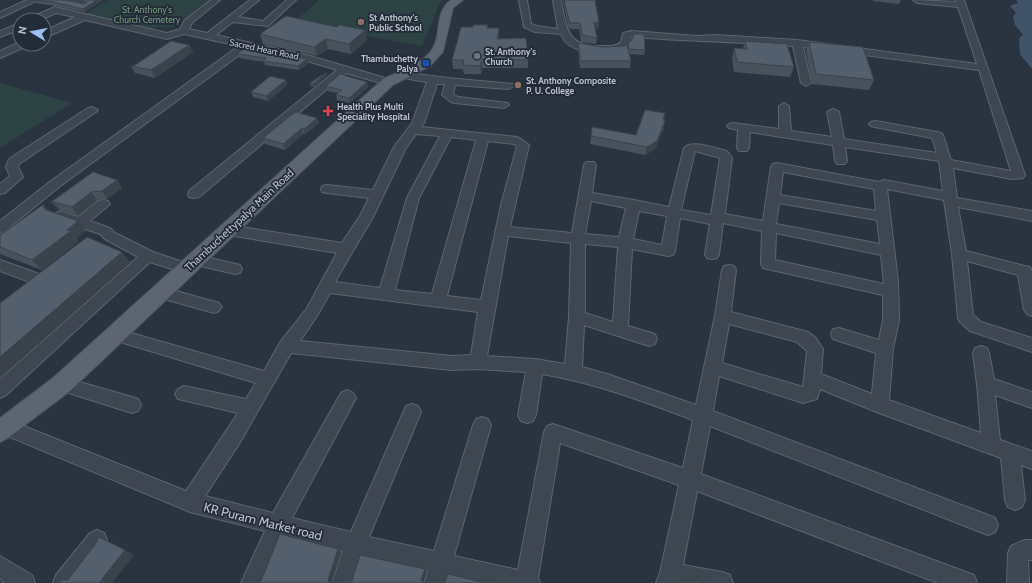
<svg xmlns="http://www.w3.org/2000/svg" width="1032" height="583" font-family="Cabin,sans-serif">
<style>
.green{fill:#2d4243}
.water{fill:#415368}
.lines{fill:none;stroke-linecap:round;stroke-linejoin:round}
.minor-casing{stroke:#5c646e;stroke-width:2}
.major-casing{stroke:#474f5a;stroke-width:2}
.minor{fill:#3e4651;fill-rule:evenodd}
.major{fill:#5c6571;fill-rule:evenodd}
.wall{fill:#47525d}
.shaded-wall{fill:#3a424c}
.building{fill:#535f6c;stroke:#3a424c}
.education-dot{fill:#8d6e63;stroke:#222b37;stroke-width:1.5}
.worship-dot{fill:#6b7280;stroke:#222b37;stroke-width:1.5}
.transit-dot{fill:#1a4fb4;stroke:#222b37;stroke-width:1.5}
.health-dot{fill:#e0444e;stroke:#222b37;stroke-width:1.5}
.labels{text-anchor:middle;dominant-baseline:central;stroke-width:3.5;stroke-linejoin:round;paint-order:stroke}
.far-park-label{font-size:9px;fill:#749a7b;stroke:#222b37}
.far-poi-label{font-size:9px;font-weight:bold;fill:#bbc1cb;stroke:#222b37;text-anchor:start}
.far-street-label{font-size:9px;fill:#bbc1cb;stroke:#222b37}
.street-label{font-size:11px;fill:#bbc1cb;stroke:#222b37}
.near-street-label{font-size:13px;fill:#bbc1cb;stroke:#222b37}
</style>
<rect width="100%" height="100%" fill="#2a3441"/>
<path class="green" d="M107 0H211L173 28 156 27 150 30 84 15Z
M319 0H441L422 46 293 23Z
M0 83 72 103 0 148Z"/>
<path class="water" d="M1016 0H1032V69L1020 54 1019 38 1023 35 1015 25 1013 16 1016 13 1010 6 1018 3Z"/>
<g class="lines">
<g class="minor-casing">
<path id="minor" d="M27 0H38L0 18V12Z
M66 0H84L90 3 86 6 67 2Z
M211 0H220L192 23 189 29 207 33 250 0H259L238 17 263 21 287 0H296L268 26 233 22 216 35 310 56 392 80 393 82 388 85 346 73 199 197 194 198 189 197 188 194 189 191 337 70 304 60 249 48 59 187 5 231 0 233V221L51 181 239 46 184 34 167 39 85 20 44 38V31L75 17 56 13 40 20H28L30 18 55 7 167 33 180 29 185 20Z
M519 0H527L531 24 537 26 558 29 553 0H561C566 27 567 47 600 46 608 46 615 47 621 42L623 33 632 31 697 36 715 35 797 40 977 64 958 7 917 3 913 0 956 2V0H964L1025 175 1023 178 1012 179 953 168 957 198 1032 211V221L958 207 966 251 1025 266 1030 267 1032 271V316L1027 314 1024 310 1018 275 967 261 973 315 981 322 1032 338V352L970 331 960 322 958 318 952 254 944 200 887 189 898 281 899 320 893 349 889 400 981 433 977 384 973 353 975 348 981 346 987 348 989 353 994 379 1032 392V408L995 395 1000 440 1032 451V469L1021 465 1025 500 1022 507 1015 510 1008 507 1005 500 1001 458 874 411 820 389 817 399 803 403 719 376 713 411 988 515 995 518 998 525 995 532 988 535 710 426 701 474 966 572 974 575 977 583H938L697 491 683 565 722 572 730 575 733 583H656L660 573 679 485 560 443 538 578 540 583H482L448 575 446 583H424L428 571 362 556 354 583H332L343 551 283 536 263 583H241L265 531 190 512 0 433V421L6 419 186 491 238 413 178 399 175 394 178 389 184 386 246 399 256 383 117 341 111 340 109 335 111 330 117 329 264 371 281 341 307 308 337 253 229 235 224 233 222 230 224 227 229 225 342 243 360 216 369 198 327 193 322 192 321 189 322 186 327 185 373 190 394 147 412 123 427 82 397 77 396 75 397 73 401 72 448 78 513 84 514 86 509 89 455 85 453 94 458 97 508 103 509 105 504 108 455 103 451 102 442 95 445 84H437L424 123 421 127 517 137 521 139 529 145 510 227 572 233 584 165 586 162H594L596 165 592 193 634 200 669 207 684 148C691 139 717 149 727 151L732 158 725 214 763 221 771 167 773 164 777 163 879 182 884 180 943 191 939 161 845 147 847 161 845 164H837L835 161 833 145 750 132 749 148 747 151H739L737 148 738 130 729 128 727 126 729 124 733 123 779 129V106L784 103 789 106 791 131 832 137 827 112 833 109 839 112 844 139 937 153 932 138 875 127 871 126 869 124 871 122 875 121 937 132 941 133 943 135 951 160 1011 171 979 70 803 47 811 83 806 86 801 83 793 46C739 42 686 41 632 37L629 45C618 56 584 54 571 46 566 44 563 39 561 34L535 32 524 27ZM416 134 440 136 407 198 380 288 335 282 373 217 406 148ZM451 137 476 140 432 294 395 290 419 198ZM488 141 514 144 517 146 501 205 481 300 447 296ZM695 151 720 158 711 215 681 210ZM783 172 874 189 876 211 780 195ZM591 201 626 208 619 237 585 234ZM779 203 877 220 880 244 776 224ZM639 211 667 216 662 245 633 239ZM680 218 710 224 705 254 707 258 712 259 717 258 719 254 723 223 762 231 761 264 763 268 883 295V320L879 340 839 328 833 329 831 334 833 339 876 353 872 394 821 374 823 349 815 337 808 332 731 312 736 270 734 266 729 265 724 266 722 270 715 316 696 405 607 374 582 367 584 325 649 346 655 344 657 339 655 334 628 326 632 249 668 256 673 255 675 251ZM776 233 881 255 884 284 775 260ZM508 236 571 243 569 317 565 364 535 359 487 356ZM585 244 618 247 613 322 585 313ZM330 293 478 312 471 355 452 356 300 341 317 316ZM729 324 797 342 807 351 803 387 722 363ZM291 353 452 370 478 369 526 372 518 415 521 421 527 423 533 421 536 415 542 374C595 383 643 401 693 420L683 468 553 424 547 426 544 432 518 570 454 556 491 425 488 419 482 417 476 419 473 425 434 551 369 537 421 412 418 406 412 404 406 406 351 532 292 518 356 398 353 393 347 390 341 393 273 513 205 496 239 444Z
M20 23V29L0 37V31Z
M20 42V44H29L27 46 0 58V51Z
M92 107 98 110 96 112 19 164 18 167 23 177 5 193 0 194V184L10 176 6 167 9 159 88 108Z
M103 200 108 201 110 204 90 221 110 228 115 233 153 252 192 265 194 269 192 273 187 274 150 262 6 395 0 398V379L138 257 105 239 100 234 56 219 54 216 56 213 61 211 78 217 98 201Z
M197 255 240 265 242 269 240 273 235 274 192 264 190 260 192 256Z
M0 260 45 276 47 280 45 284 40 286 0 271Z
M162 287 219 303 222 307 219 311 214 313 157 297 154 293 157 289Z
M62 377 132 397 138 399 141 405 138 411 132 413 56 389 53 384 56 379Z
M97 530 104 533 107 540 104 547 77 583H53L56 575 90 533Z
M1025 540H1032V560H1028L1029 583H1007L1008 553 1011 546Z
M0 556 32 575 35 583H5L0 579Z"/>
</g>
<g class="major-casing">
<path id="major" d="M451 0H463L453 8 443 52 430 66 393 85 70 391 8 438 0 442V418L54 377 383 79C398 72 425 63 433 48 442 32 434 12 451 0Z"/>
</g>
<use href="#minor" class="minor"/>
<use href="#major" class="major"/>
</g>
<path class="wall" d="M33 0 84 4 88 1 86 0H103L85 12 55 6 35 3Z
M563 0H595L599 28 595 29 597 38 596 44 581 42 579 29H570L568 26Z
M873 0H901L899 4 873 1Z
M488 25V28H499V39L528 60V68H482L481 74H464L463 69H453L452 60 473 27Z
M337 27 365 30 367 40 351 54 328 49 317 56 263 44 260 34Z
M745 41 794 67 790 77 734 72 732 58 734 48 743 49Z
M809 42 874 80 869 90 812 84 806 51Z
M578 43 602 47H628V43L645 50 644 55 630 54 631 61 630 68H580L578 50Z
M189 45 193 52 155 78 135 73 131 66Z
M237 54 307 59 308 63 299 70 265 65 264 62 239 58Z
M327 75 314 87 311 86 310 83Z
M286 80 287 85 268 101 253 97 251 92Z
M367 82 368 87 350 103 337 100 336 95 338 93 327 91 326 86Z
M665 113 664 120V128L655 149 645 155 590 144 591 136 636 135Z
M317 118 319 123 305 134H303L285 150 265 144 263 138Z
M117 180 122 188 107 199 97 200 78 215 60 210H58L51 202Z
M50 211 78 221 86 231 77 238 79 241 42 270 0 254V235Z"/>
<path class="shaded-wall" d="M97 0H103L85 12 83 9Z
M599 22V28L593 29 594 23Z
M499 28V37L497 47V39Z
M365 30 367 40 351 54 349 44Z
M326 39 328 49 317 56 314 47Z
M189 45 193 52 155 78 151 70Z
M307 59 308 63 299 70 298 66Z
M482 59V68L481 74 480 66Z
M327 72V75L314 87 313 84Z
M286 80 287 85 268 101 266 96Z
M367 82 368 87 350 103 349 98Z
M317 118 319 123 305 134 304 129Z
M665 121 664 128 655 149 645 155 647 147Z
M302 128 303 134 285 150 283 144Z
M117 180 122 188 107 199 102 191Z
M91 192 97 200 78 215 72 207Z
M51 202H54L60 210H58Z
M44 204 52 214V217L43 207Z
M78 221 86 231 77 238 79 241 42 270 32 260 67 230Z
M122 252 130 262 0 377V357Z
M338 549 341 552 331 583 328 580Z
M125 550 134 555 112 583H99Z
M425 569 426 572 423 583 421 580Z"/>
<path class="building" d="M33 0H65L84 4 89 0H97L83 9 53 2Z
M564 0H595L599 22 594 23 597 38 582 35 580 23H570L569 20Z
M286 16 337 27 339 25 365 30 349 44 326 39 314 47 260 34Z
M473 25H488L487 28H499L497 39 526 38 528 60 482 59 480 66 463 65 464 60H452L461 27H473Z
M634 34H644L645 50 629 49 628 43 631 41Z
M171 41 189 45 151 70 131 66 135 65Z
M745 41 787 44 794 67 737 62 734 48 747 49Z
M809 42 863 47 874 80 816 74Z
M578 43 602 47 627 46 631 61H581Z
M248 46 307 59 298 66 263 61 266 58 237 54Z
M327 72 313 84 310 83 322 75Z
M340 74 367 82 349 98 336 95 342 90 326 86Z
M270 76 286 80 266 96 251 92Z
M645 110 665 113 663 120 665 121 657 141 647 147 591 136 592 127 636 135Z
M295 112 317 118 304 129 302 128 283 144 263 138Z
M93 172 117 180 102 191 91 192 72 207 54 202H51Z
M44 204 43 207 46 210 78 221 67 230 71 231 32 260 0 247V235Z
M87 237 122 252 0 357V303Z
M280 534 338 549 328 580 329 582 352 581 360 555 425 569 421 580 423 582H445L448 574 481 582H504L503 583H255L256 582 261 581Z
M99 537 125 550 99 583H59L61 580H68L96 543Z
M673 582H700L705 583H673Z"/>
<g class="education-dot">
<circle cx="361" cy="22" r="4"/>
<circle cx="518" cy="85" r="4"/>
</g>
<circle class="worship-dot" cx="477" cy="56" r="4"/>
<rect class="transit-dot" x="422" y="59" width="8" height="8" rx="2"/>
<path class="health-dot" d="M326 105h4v4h4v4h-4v4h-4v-4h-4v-4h4z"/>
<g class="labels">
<g class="far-park-label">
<text x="147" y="9">St. Anthony's<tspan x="147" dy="10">Church Cemetery</tspan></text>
</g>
<g class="far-poi-label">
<text x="369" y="17">St Anthony's<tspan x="369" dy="10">Public School</tspan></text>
<text x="485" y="51">St. Anthony's<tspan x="485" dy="10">Church</tspan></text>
<text x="418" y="58" text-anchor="end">Thambuchetty<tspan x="418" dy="10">Palya</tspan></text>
<text x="526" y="80">St. Anthony Composite<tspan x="526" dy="10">P. U. College</tspan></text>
<text x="337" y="106">Health Plus Multi<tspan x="337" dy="10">Speciality Hospital</tspan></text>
</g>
<g class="far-street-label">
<text transform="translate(264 49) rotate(12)">Sacred Heart Road</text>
</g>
<g class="street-label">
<text transform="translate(239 220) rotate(-43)">Thambuchettypalya Main Road</text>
</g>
<g class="near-street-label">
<text transform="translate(263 521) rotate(14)">KR Puram Market road</text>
</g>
</g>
<g transform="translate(32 32) rotate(280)"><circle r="19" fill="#222b37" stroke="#5f6772"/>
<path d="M0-3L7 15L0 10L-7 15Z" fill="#9bbef0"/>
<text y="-6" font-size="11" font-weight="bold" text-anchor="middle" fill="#bbc1cb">N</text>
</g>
</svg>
